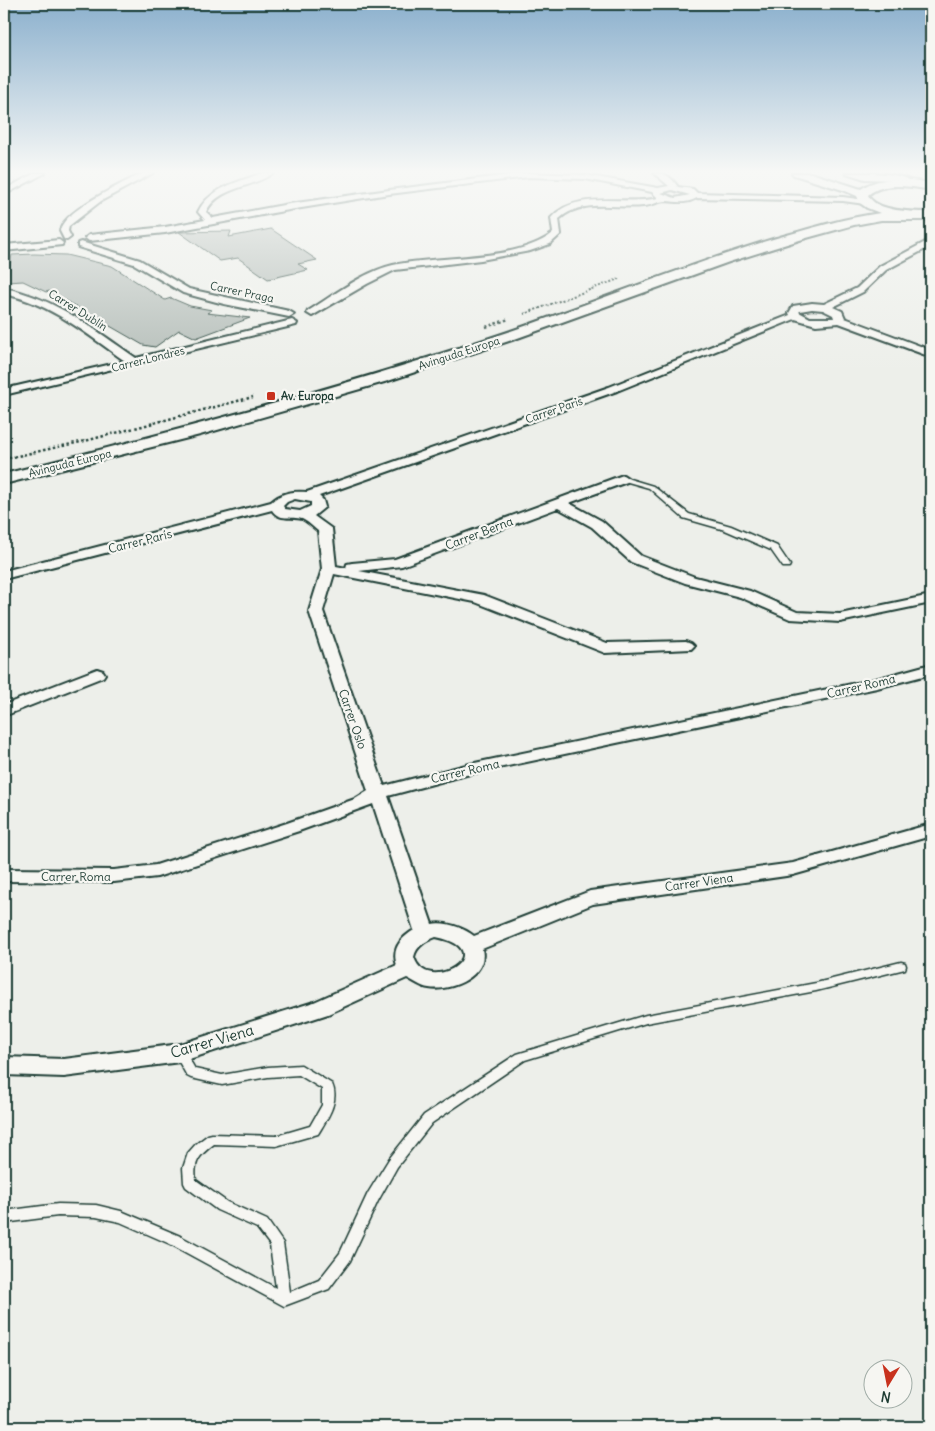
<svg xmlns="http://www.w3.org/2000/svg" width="935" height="1431" font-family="Delius,sans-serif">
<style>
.building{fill:#b4bdb8;stroke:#1f3d34}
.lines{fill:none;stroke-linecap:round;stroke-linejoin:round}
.lane-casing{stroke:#1f3d34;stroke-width:3}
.street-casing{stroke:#1f3d34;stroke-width:4}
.secondary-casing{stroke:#1f3d34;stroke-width:4}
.path-far1{stroke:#1f3d34;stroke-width:2;stroke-dasharray:2 2;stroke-linecap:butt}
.path{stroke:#1f3d34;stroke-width:2.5;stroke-dasharray:2.5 2.5;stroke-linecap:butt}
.lane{fill:#f6f6f2;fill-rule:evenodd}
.street{fill:#f6f6f2;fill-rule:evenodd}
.secondary{fill:#f6f6f2;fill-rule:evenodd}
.poi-dot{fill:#c8321e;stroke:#f6f6f2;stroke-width:2}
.labels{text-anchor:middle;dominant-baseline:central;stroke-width:4.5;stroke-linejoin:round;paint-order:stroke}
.far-street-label{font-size:11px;fill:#1f3d34;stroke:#f6f6f2}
.far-poi-label{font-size:11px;font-weight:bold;fill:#1f3d34;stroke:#f6f6f2;text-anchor:start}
.street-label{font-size:12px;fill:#1f3d34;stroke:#f6f6f2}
.near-street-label{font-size:15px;fill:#1f3d34;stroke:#f6f6f2}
</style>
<rect width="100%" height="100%" fill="#edefea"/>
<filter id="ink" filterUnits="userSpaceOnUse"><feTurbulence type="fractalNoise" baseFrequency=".02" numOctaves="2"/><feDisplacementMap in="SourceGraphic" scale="10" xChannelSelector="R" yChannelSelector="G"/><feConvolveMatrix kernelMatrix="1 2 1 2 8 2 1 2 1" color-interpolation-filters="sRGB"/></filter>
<g filter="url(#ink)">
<path class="building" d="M271 229 317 260 298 264 308 270 268 279 238 258 220 261 179 232 231 231 229 237Z
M34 254 66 255 112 266 165 300 171 298 190 306 212 310 207 313 250 318 196 338 179 330 155 347 143 345 49 291 46 292 23 281 7 282 12 255Z"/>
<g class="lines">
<g class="lane-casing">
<path id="lane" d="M623 477 653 486 689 514 731 526 777 546 790 565 789 567H783L771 550 725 530 683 518 649 488 621 480 620 479Z
M901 962 905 963 906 966 905 969 816 991 646 1023 525 1060 432 1123 397 1167 378 1201 350 1261 329 1289 284 1306 170 1244 120 1222 96 1217 58 1216 4 1223V1211L58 1204 96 1205 121 1211 180 1236 276 1288 270 1245 257 1228 217 1210 186 1187 184 1183 183 1168 188 1153 196 1144 208 1135 212 1134 276 1136 310 1126 322 1105V1089L299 1075 268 1077 222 1085 191 1078 187 1076 174 1053 176 1050 180 1048 184 1050 195 1069 222 1075 268 1067 301 1065 332 1084C340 1101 327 1119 318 1134L276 1146 214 1144C200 1155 193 1161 196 1180L227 1202 267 1220 283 1243 290 1292 319 1280 340 1253 368 1193 389 1159 424 1115 517 1054 646 1015 816 983Z"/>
</g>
<g class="street-casing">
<path id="street" d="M35 173H45L4 195V190Z
M143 173H153L101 201 69 226 68 231 71 237 67 240 64 239 60 231C63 210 124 183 143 173Z
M262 173H273C254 188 218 186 206 212L213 218 289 204 389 190 525 173 585 175 658 188 669 186 654 173C666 173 671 177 678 187L693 189 697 193 843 197 865 200 869 202 865 204 843 201 697 198C686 204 678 202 666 201 659 201 651 206 643 206 616 209 582 198 559 219L561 234 550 244 530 251 481 260 395 270 367 284 312 316 307 313 308 311C334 295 363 272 393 265 438 255 517 262 553 233L551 218C576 189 625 206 658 198L652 192 585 179 529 177 389 194 289 210 165 233 89 241 85 238 89 235 165 227 205 220 198 212C209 188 239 182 262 173ZM672 190 690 195 675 198 661 193Z
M846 173C865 173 902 171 915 184L911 186 896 180 865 179Z
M931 239V246L886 270 863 292 833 307 842 311 845 318 931 350V357L839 323 816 325 795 319 617 391 319 496 323 500 325 507 314 516 332 529 336 566 346 568 347 564 352 563 395 559 623 475 629 479 627 482 569 503 602 521 641 556 695 577 750 591 797 612 840 614 931 595V603L840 622 790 619 740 597 685 583 631 562 592 527 558 508 402 566 359 571 484 595 607 643 686 641 691 643 694 646 691 649 605 653 475 602 334 574 323 611 384 786 470 764 876 679 931 664V674L877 688 470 774 388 796 432 924C445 921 464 928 474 936L590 891 793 863 931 824V836L793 875 593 904 482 949C489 976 450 992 429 988 421 987 414 981 407 978L328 1014 180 1062 64 1077 4 1075V1057L64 1059 180 1044 314 1002 397 965C391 949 401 938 414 930L373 804 299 831 157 877 114 882 4 881V869L114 870 156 865 287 823 355 799 368 791 309 611 322 569 318 531C313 527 307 521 302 519 291 516 279 521 272 510L4 579V571L271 502C282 492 293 491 307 492L609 387 790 315 789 313 793 306 812 303 824 304 857 288 880 266ZM812 309 823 310 833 315 834 318H810L799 312 800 311ZM295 499 311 502V506L300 511 285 509 283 506 287 502ZM436 937C503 950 426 998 414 957 416 946 426 941 436 937Z
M59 240 63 243 62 245 4 251V245Z
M81 242 140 260 189 289 289 311 294 314 289 317 224 304 183 293 134 264 78 247V243Z
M4 288C55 298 94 329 136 358L292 320 297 323 296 325 4 395V389L125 361C87 334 50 303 4 294Z
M97 669 103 671 105 674 103 677 4 716V705Z"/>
</g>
<g class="secondary-casing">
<path id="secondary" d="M792 173H811L861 189C879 175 910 179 931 183V190C912 187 884 181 868 195 875 212 915 212 931 212V220H881L854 225 803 239 729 262 512 340 388 381 200 435 4 484V474C171 433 336 389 499 335 591 304 680 267 773 239 808 229 844 218 880 213L867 208 860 203 857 196 843 190 794 175Z"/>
</g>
<path class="path-far1" d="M524 314 619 279"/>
<path class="path" d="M486 327 509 319
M4 459 85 441 253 397"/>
<use href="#lane" class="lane"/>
<use href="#street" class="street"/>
<use href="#secondary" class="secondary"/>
</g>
</g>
<linearGradient id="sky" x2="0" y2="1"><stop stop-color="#8bb0cd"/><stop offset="0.46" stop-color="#f7f8f6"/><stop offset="1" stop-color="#f7f8f6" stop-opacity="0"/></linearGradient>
<rect width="935" height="373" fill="url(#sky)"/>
<rect class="poi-dot" x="266" y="391" width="10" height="10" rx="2.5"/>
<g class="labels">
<g class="far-street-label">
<text transform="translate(242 292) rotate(12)">Carrer Praga</text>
<text transform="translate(78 310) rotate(32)">Carrer Dublín</text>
<text transform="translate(459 353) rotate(-18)">Avinguda Europa</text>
<text transform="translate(148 359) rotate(-14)">Carrer Londres</text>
<text transform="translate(554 410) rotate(-19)">Carrer París</text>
<text transform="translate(70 463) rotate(-14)">Avinguda Europa</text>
</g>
<g class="far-poi-label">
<text x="281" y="396">Av. Europa</text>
</g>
<g class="street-label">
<text transform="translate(479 533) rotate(-21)">Carrer Berna</text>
<text transform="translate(140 541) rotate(-14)">Carrer París</text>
<text transform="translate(861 686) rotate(-13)">Carrer Roma</text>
<text transform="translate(353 719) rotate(71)">Carrer Oslo</text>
<text transform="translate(465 771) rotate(-13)">Carrer Roma</text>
<text x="76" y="876">Carrer Roma</text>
<text transform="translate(699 882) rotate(-8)">Carrer Viena</text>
</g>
<g class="near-street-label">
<text transform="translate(212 1041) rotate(-16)">Carrer Viena</text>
</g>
</g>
<rect width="935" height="1431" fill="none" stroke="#f6f6f2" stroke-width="20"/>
<rect x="10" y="10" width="915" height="1411" fill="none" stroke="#1f3d34" stroke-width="2" filter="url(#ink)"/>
<g transform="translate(888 1384) rotate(190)"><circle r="24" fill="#f6f6f2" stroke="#a0aca6"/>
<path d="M0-4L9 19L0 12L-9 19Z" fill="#c8321e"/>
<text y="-8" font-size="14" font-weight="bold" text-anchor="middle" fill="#1f3d34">N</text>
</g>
</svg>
